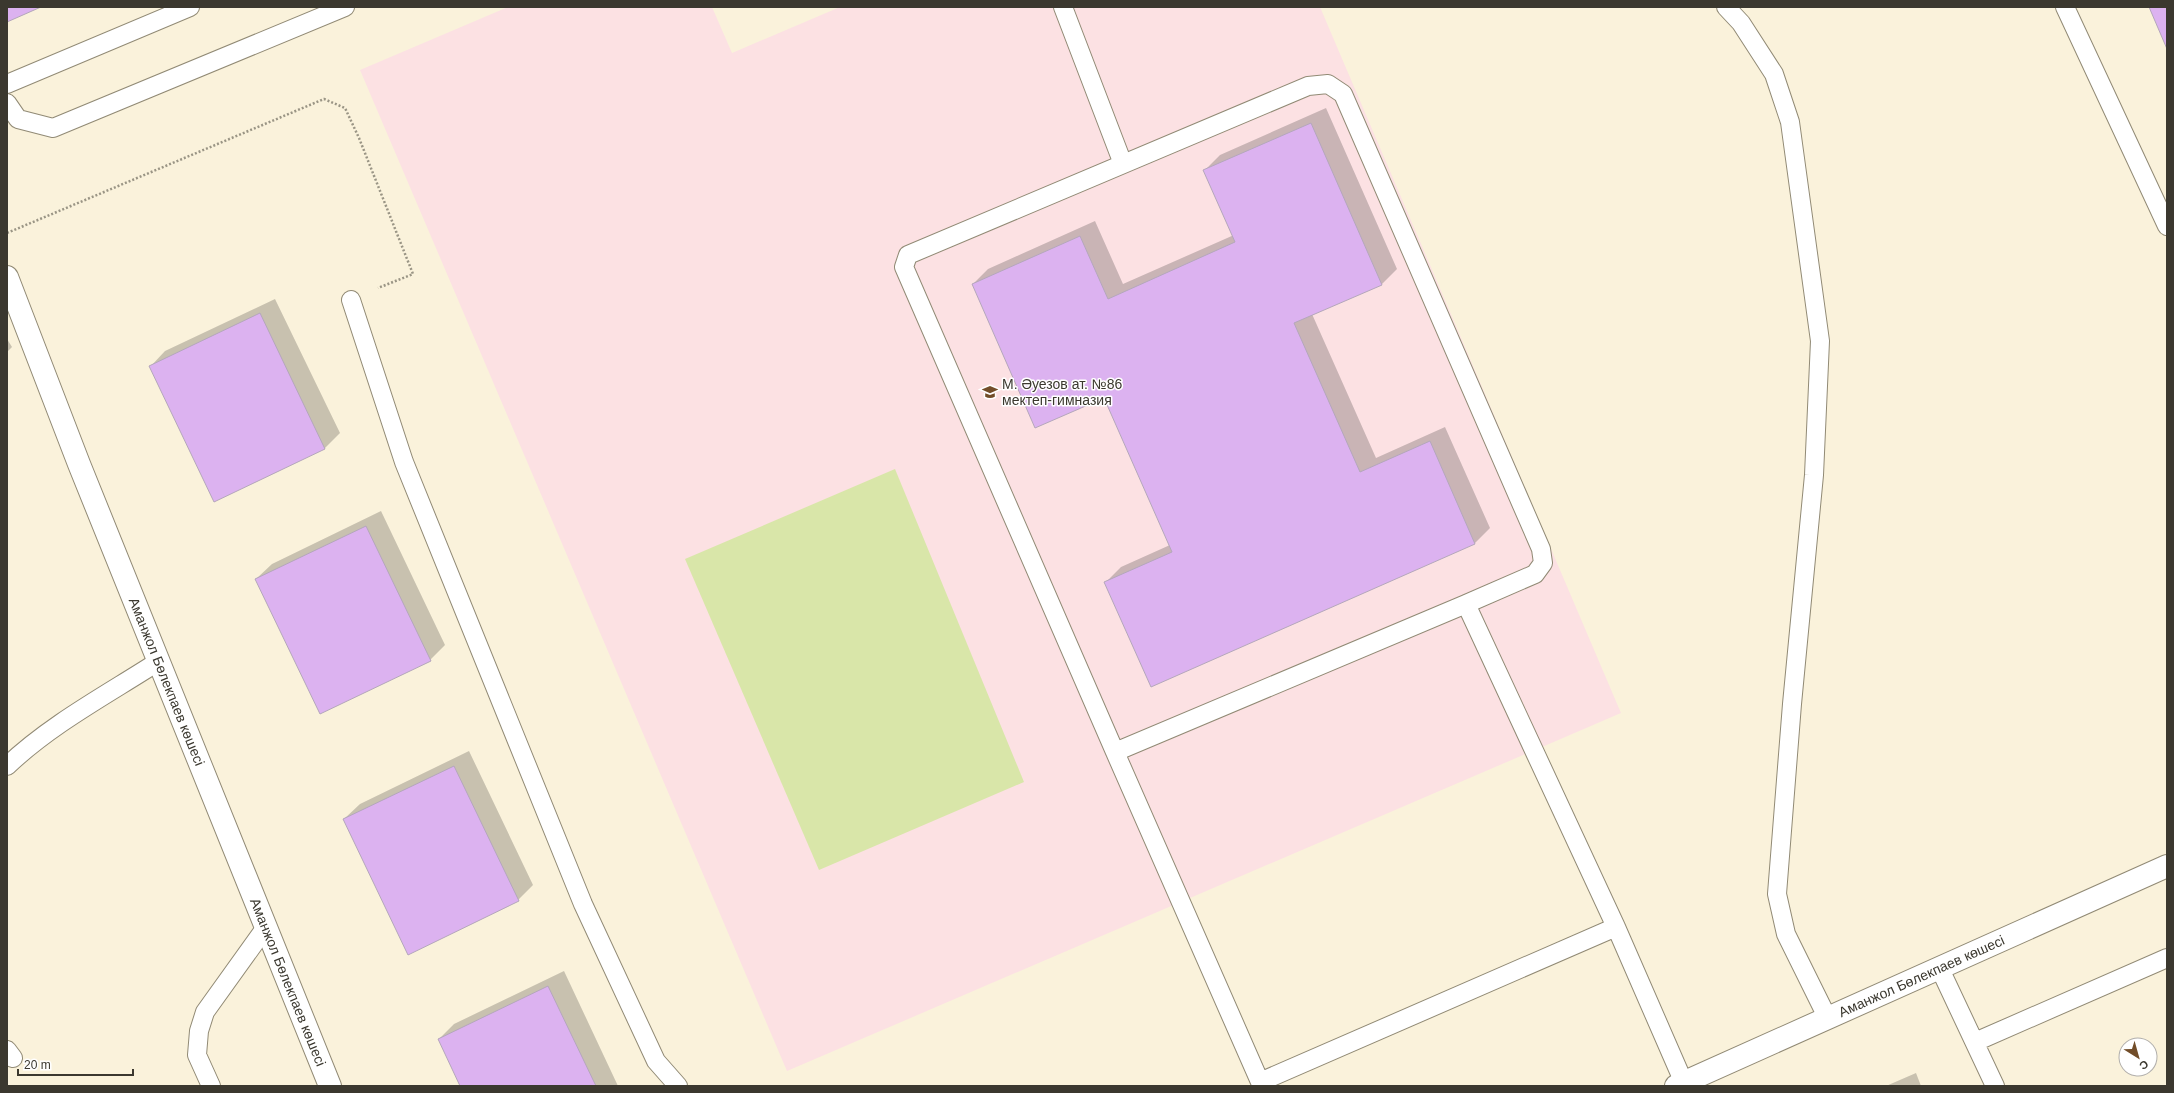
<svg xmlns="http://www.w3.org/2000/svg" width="2174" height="1093" font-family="Helvetica,sans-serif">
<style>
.education{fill:#fce1e3}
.green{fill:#d9e6a9}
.shadow{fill:#0003}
.building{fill:#dcb2f0;stroke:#b4a7bb}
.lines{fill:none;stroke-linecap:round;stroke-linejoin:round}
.lane-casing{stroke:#918a75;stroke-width:20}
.street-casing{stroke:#918a75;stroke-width:24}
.path{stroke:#9a9585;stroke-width:2.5;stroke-dasharray:2 2;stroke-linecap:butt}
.lane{stroke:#fff;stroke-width:18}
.street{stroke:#fff;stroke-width:22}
.labels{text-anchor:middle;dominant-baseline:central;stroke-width:3;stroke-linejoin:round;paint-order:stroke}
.poi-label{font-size:14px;fill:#3b382f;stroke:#fff;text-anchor:start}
.street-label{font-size:14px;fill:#3b382f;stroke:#fff}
</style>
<rect width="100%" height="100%" fill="#faf2db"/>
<path class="education" d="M508 7H712L732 53 840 7H1320L1621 713 787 1071 360 70Z"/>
<path class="green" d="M895 469 1024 782 819 870 685 559Z"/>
<path class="shadow" d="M1326 108 1397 269 1382 284 1312 314 1376 458 1445 427 1490 528 1475 543 1152 686 1106 582 1121 567 1170 545 1105 397 973 284 988 269 1095 221 1123 284 1234 235 1205 170 1220 155Z
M275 299 340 433 324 449 150 367 165 351Z
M7 339 12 347 7 352Z
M381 511 445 645 430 660 256 579 272 564Z
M469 751 533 885 518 900 344 819 360 804Z
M564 971 618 1086H461L439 1039 454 1024Z
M1916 1073 1921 1086H1886Z"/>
<path class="building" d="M7 7H41L7 22Z
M2149 7H2167V49Z
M1311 123 1382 285 1294 323 1360 472 1430 441 1475 544 1151 687 1104 582 1172 552 1104 398 1035 428 972 284 1080 236 1108 299 1235 242 1203 170Z
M260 313 325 449 214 502 149 366Z
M366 526 431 661 320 714 255 579Z
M454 766 519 901 408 955 343 819Z
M548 986 596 1086H460L438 1039Z"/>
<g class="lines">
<g class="lane-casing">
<path id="lane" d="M1063 7 1123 164
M1726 7 1741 23 1774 74 1790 122 1820 341 1814 475 1792 704 1777 894 1786 934 1827 1017
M2065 7 2167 226
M7 84 190 7
M7 103 18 119 53 128 345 7
M351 300 404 462 583 904 656 1061 678 1086
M1115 752 904 267 908 255 1308 86 1328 84 1343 94 1541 549 1543 563 1535 574 1466 604
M7 766C51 724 108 694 159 661
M1616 927 1260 1082 1115 752 1466 604 1616 927 1684 1083
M1940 969 1995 1086
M1975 1042 2167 958
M7 1050 13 1058
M211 1086 197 1055 199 1031 205 1012 266 927"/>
</g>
<g class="street-casing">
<g id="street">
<path id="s1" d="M7 277 79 464 330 1086"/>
<path id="s2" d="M1676 1086 2167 866"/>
</g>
</g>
<path class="path" d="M7 233 324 99 345 108 359 138 413 274 378 288"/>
<use href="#lane" class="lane"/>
<use href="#street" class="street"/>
</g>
<defs>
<g id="school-bare" transform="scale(1.2)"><path d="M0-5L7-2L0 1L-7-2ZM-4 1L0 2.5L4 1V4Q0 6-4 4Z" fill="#724d29" stroke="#fff" stroke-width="2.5" paint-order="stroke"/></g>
</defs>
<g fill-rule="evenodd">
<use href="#school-bare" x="990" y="392"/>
</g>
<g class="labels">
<g class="poi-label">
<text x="1002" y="384">М. Әуезов ат. №86<tspan x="1002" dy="16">мектеп-гимназия</tspan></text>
</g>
<g class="street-label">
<text stroke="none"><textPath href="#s1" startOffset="435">Аманжол Бөлекпаев көшесі</textPath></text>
<text stroke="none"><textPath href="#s2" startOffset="269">Аманжол Бөлекпаев көшесі</textPath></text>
<text stroke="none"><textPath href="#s1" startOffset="759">Аманжол Бөлекпаев көшесі</textPath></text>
</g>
</g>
<rect width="2174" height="1093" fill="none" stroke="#3b382f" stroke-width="16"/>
<g transform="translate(2138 1057) rotate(143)"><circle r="19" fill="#ffffff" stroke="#b1afac"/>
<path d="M0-3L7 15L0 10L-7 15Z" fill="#724d29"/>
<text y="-6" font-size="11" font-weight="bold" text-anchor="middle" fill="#3b382f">С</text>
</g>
<path d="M18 1069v6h115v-6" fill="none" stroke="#3b382f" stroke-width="2"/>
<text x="24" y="1069" font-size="12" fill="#3b382f" stroke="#ffffff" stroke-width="3" paint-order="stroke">20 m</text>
</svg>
